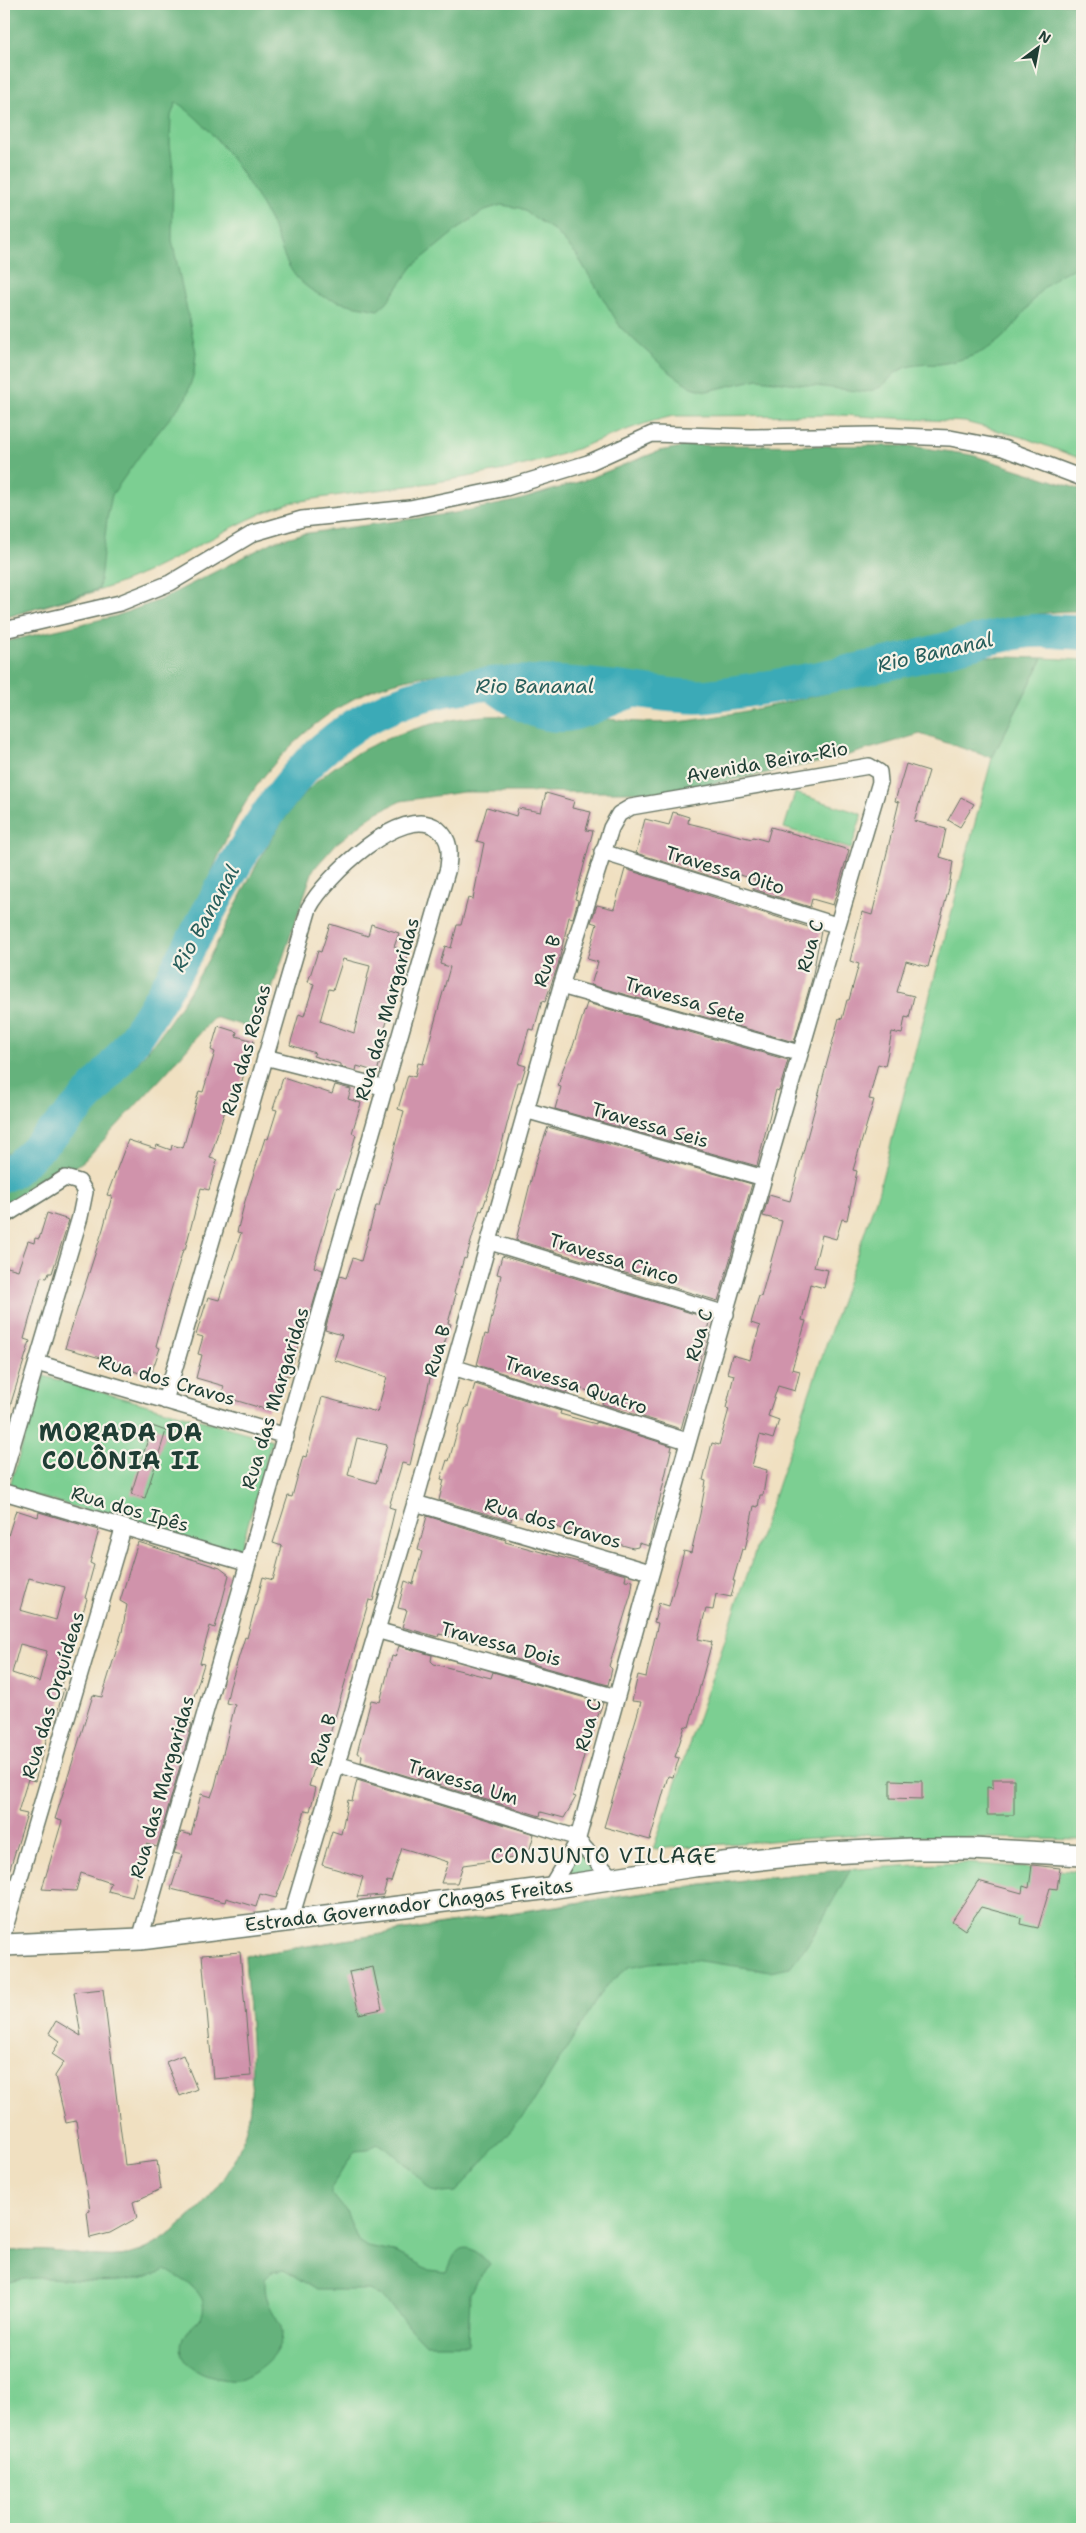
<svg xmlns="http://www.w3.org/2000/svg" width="1086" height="2533" font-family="'Shantell Sans',sans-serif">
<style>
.green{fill:#7ccf92;stroke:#4e8663}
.forest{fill:#65b27c;stroke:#427858}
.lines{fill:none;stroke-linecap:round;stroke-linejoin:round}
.river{stroke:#3aaab7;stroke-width:34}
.building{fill:#d093ab;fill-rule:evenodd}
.minor-casing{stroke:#687665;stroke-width:18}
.secondary-casing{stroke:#687665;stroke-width:24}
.minor{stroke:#fff;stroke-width:15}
.secondary{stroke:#fff;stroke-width:21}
.labels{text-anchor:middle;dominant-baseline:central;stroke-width:4.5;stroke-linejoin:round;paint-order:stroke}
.street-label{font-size:19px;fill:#1f3d34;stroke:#f7f3e8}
.water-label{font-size:20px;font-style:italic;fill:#275e5b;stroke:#f7f3e8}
.quarter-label{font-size:21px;letter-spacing:1px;fill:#1f3d34;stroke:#f7f3e8}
.district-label{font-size:24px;font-weight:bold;letter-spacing:1px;fill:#1f3d34;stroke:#f7f3e8}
</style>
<rect width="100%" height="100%" fill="#f7f3e8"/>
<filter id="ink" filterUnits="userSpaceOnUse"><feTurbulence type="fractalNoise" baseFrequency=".02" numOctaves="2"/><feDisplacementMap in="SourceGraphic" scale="10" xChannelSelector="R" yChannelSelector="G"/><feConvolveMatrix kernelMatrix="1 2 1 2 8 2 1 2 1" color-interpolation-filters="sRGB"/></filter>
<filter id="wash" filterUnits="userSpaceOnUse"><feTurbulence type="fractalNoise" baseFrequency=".0096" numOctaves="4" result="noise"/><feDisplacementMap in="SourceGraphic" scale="20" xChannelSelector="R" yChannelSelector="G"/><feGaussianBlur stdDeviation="1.12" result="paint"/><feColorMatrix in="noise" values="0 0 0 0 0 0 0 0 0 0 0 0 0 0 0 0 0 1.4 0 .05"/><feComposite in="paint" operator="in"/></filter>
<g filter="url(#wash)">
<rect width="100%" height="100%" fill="#f0e0c1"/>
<path class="green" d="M4 4H1082V459L1025 438 965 422 840 415 673 416C623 427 578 452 529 464 451 484 369 489 289 503 232 522 184 558 128 580 88 596 45 605 4 618Z
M1043 658 1082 660V1840L858 1835 653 1849 878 1193 992 758Z
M795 793 862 814 851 849 784 828Z
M44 1376 272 1440 240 1552 190 1541 9 1488Z
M578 1843 603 1872 561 1877Z
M964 1863 1082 1872V2529H4V2251C19 2251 34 2250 49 2251 76 2253 105 2260 132 2254 155 2248 169 2235 186 2220 216 2196 243 2154 249 2115 256 2067 248 2006 245 1956 484 1919 722 1871 964 1863Z"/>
<path class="forest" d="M4 4H1082V267C1037 274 1027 322 993 345 978 356 958 361 940 364 927 365 915 363 902 369 885 378 890 387 865 392L758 379 707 391 691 387 667 370 621 328 576 254 555 231 520 208 501 205 485 210 459 228 413 266 387 302 378 310C354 305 325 302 306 286 284 270 282 244 270 221 249 180 214 127 176 102L171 116 170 144 173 168 172 240 196 352 194 373 186 398 140 455 112 495 107 519 99 589 4 618Z
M692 445 911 446 972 455 1082 490V611C1046 610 1013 619 977 627 885 649 793 684 697 684 662 684 626 676 591 673 571 671 551 672 531 671 483 671 433 670 386 685 341 699 299 734 269 770 228 818 211 880 184 935 175 953 163 970 152 986 117 1043 62 1122 4 1155V642L116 616 160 600 275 541 301 534 455 513 516 501 585 480 659 451Z
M968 656 1043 658 992 758 920 734 835 759 674 792H463L401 801 374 814 356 828 336 844 313 870 258 1030 214 1017 166 1073 85 1160 50 1185 4 1212V1185C91 1122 159 1051 210 956 239 902 268 830 311 787 352 745 427 719 485 716 511 715 537 717 563 718 575 719 587 717 599 718 634 722 658 725 694 720 755 711 815 696 875 681 906 674 936 662 968 656Z
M851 1869 810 1941 790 1967 770 1971 693 1960 650 1963 629 1967 604 1988 529 2109 456 2192 442 2193 431 2191 411 2169 389 2150 377 2143 368 2150 355 2151 332 2186V2194L346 2211 358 2241 367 2247 394 2252 408 2258 429 2270 447 2272C450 2266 452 2258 456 2253 467 2240 483 2256 490 2265L476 2281 470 2294 468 2344H426L382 2297 369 2290H317L284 2270 272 2272 265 2279C265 2285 265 2293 267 2298 274 2322 292 2326 275 2353 269 2363 253 2375 242 2379 233 2382 221 2379 212 2377 191 2372 173 2355 185 2334 189 2327 196 2323 201 2317 204 2312 204 2304 202 2299 195 2285 178 2277 166 2270 141 2280 115 2283 87 2281 58 2279 32 2274 4 2284V2251C19 2251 34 2250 49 2251 76 2253 105 2260 132 2254 155 2248 169 2235 186 2220 216 2196 243 2154 249 2115 256 2067 248 2006 245 1956 447 1925 648 1887 851 1869Z"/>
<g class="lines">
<path class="river" d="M492 684C516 702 545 723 578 712 595 707 611 698 629 692
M4 1175 14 1170C57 1130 100 1088 134 1039 192 955 229 856 296 777 329 737 376 707 427 694 489 678 554 681 616 688 643 691 683 699 708 696 775 688 842 674 908 659 946 650 985 637 1023 632 1042 629 1063 632 1082 633"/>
</g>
<g id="blocks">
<path class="building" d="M906 764 929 771 914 821 946 829 940 857 953 861 949 888 928 967 906 961 897 992 914 996 909 1018 905 1017 902 1034 892 1032 885 1066 878 1064 869 1099 874 1100 853 1170 857 1171 847 1220 842 1219 836 1239 822 1235 814 1267 828 1270 824 1288 810 1284 802 1320 806 1321 792 1369 800 1371 795 1391 778 1386 768 1416 779 1420 773 1439 760 1435 752 1466 767 1470 763 1495H760L758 1507 754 1506 745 1550 742 1549 733 1581H735L731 1597 716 1594 713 1610 706 1609 698 1639 712 1642 689 1727 685 1726 675 1757 679 1758 673 1777 668 1776 650 1840 604 1827 641 1702 632 1701 638 1675 646 1677 658 1623 654 1622 659 1603 669 1606 684 1551 691 1553 700 1514 706 1481 703 1480 712 1443 719 1445 729 1409 726 1408 734 1375 727 1373 732 1355 750 1360 760 1326 751 1323 759 1296 761 1297 782 1221 763 1216 769 1195 790 1201 839 1018 842 1019 847 1000H849L859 964 850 961 858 929 862 912 872 915 899 802 895 801Z
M546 793 574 801 572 808 591 812 586 830 593 831 575 899 578 900 573 918 569 917 558 965 545 1002 542 1001 534 1030 529 1029 519 1064 526 1066 521 1082H518L493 1178 482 1211 480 1210 466 1259 464 1258 454 1293 456 1294 448 1323 451 1324 440 1356H438L432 1370 410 1465 402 1463 389 1507 395 1509 373 1601 369 1600 326 1748 321 1746 309 1786 316 1788 310 1811 305 1810 295 1845 276 1898 260 1894 256 1907 226 1898 225 1902 171 1889 182 1855 174 1853 181 1832 191 1835 201 1794 211 1797 215 1786 235 1705 226 1703 230 1686 245 1637 247 1638 263 1577 273 1580 282 1546 273 1543 288 1496 292 1497 303 1456 306 1457 322 1397 377 1412 387 1377 334 1360 342 1335 325 1330 340 1276 346 1278 353 1258 361 1261 376 1206H379L404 1111 398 1109 408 1075 415 1077 418 1063 423 1064 450 967 440 964 445 946 451 948 457 925H461L468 898 473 899 484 843 477 841 487 807 516 816 518 808 541 812ZM357 1438 387 1445 376 1483 348 1475Z
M961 797 974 804 960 827 948 820Z
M673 812 689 817 688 823 752 839 753 837 767 841 771 827 849 850 833 905 812 899 810 907 753 889 755 879 724 871 722 880 636 853 645 819 669 825Z
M625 869 821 931 812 979 794 1042 591 985 598 962 587 959 597 924 591 922 597 905 614 909Z
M330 924 368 936 371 924 399 933 394 947 409 952 402 976 400 975 382 1039 386 1040 377 1072 357 1066 356 1071 341 1067V1064L313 1056 315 1053 290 1045 299 1014 304 1016 314 984 308 982 318 951 321 952ZM343 959 370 966 354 1033 320 1021 329 989 333 990Z
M587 1003 788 1060 779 1091 776 1090 757 1166 555 1109 561 1087 558 1086 563 1069 573 1046Z
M218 1026 237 1032 236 1036 254 1041 237 1097 230 1095 210 1158 217 1160 209 1190 201 1188 185 1250H183L171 1290 156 1346 160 1348 150 1377 131 1370 132 1367 65 1348 103 1229 112 1196 107 1195 128 1140 156 1149 157 1145 171 1150 172 1145 183 1148 199 1091 203 1092 215 1052 211 1050Z
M283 1078 332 1094 335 1085 351 1089 348 1099 361 1103 352 1133 356 1135 340 1188 337 1187 314 1267 323 1270 307 1325 304 1324 289 1376 279 1374 268 1410 231 1399V1396L222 1394 224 1386 196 1378 202 1355 198 1354 203 1337 196 1335 208 1297 219 1300 230 1266 241 1233 237 1232 245 1201 265 1138 268 1139 277 1110 273 1109Z
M548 1127 752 1184 718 1301 516 1240 535 1164Z
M47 1213 69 1220 52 1273H49L47 1278 41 1277 24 1339 30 1341 7 1416H4V1266L18 1270 28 1241 34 1243 35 1238 39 1239Z
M502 1256 711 1319 681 1429 602 1404 605 1396 569 1385 566 1393 477 1365 485 1334 488 1335 501 1275 497 1274Z
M475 1384 561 1411 560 1414 596 1424V1422L672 1446 649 1546 639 1543 638 1547 633 1548 512 1515 511 1521 439 1500 444 1480 441 1479 447 1460 449 1461 459 1424H461L466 1407H468Z
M152 1426 166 1431 145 1498 131 1494Z
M16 1510 38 1517 39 1512 99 1530 90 1563 94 1565 85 1598 87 1599 60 1688 64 1689 56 1716 53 1715 35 1781 28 1779 18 1812 27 1814 7 1878H4V1538L7 1539ZM29 1578 65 1587 56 1620 20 1610ZM20 1644 47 1651 39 1682 12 1673Z
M427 1516 506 1540 505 1542 626 1575 625 1580 633 1581 631 1594 609 1666 612 1669 608 1685 497 1654 498 1648 439 1634 438 1637 402 1627 407 1610 398 1608 405 1581 413 1584 422 1552 418 1550Z
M138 1542 220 1568 229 1575 215 1628 210 1626 200 1663 204 1664 186 1722 192 1724 157 1847 146 1844 132 1897 108 1891 111 1883 81 1873 76 1891 42 1889 62 1821 55 1819 93 1695 102 1697 122 1632 127 1605 120 1601Z
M399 1646 432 1655 431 1661 434 1664 491 1678 493 1672 603 1703 588 1741 573 1796 576 1797 564 1818 541 1812 540 1816 361 1762 362 1755 357 1753 371 1700 380 1702 392 1656 395 1657Z
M993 1779H1014V1815H987V1787L993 1788Z
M357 1780 534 1834 528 1856 463 1865 457 1883H441L448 1862 402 1848 391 1882 387 1881 383 1895 357 1897 363 1877 322 1865 332 1831 341 1834 348 1800 352 1801Z
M890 1780 922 1781V1799L890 1798Z
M1032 1865 1060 1868 1057 1889 1050 1888 1038 1928 1020 1924 1021 1918 981 1907 965 1930 952 1921 978 1881 1022 1893 1023 1886 1029 1888Z
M240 1952 251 2076 213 2079 202 1955Z
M373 1967 382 2009 359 2014 349 1972Z
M103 1989 125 2165 157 2161 161 2189 133 2202 137 2218 110 2233 90 2238 87 2212 90 2211 77 2127 76 2121 66 2123 55 2076 64 2062 52 2054 60 2041 49 2033 56 2021 81 2036 74 1992Z
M183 2055 197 2089 180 2096 166 2062Z"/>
</g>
</g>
<g filter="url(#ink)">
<use href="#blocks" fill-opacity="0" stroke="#687665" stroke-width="1"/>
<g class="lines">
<g class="minor-casing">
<path id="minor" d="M4 630 120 603 170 583 254 533 302 519 410 508 506 488 588 463 652 434 750 437 874 435 950 438 1003 448 1082 478
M602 852 836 925
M561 986 799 1053
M265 1057 386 1088
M525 1110 764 1178
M4 1216 65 1178 79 1182 85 1192 80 1217 4 1473
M490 1242 726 1314
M37 1363 286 1436
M453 1367 687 1441
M4 1492 246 1563
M415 1503 650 1572
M376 1630 616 1697
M337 1764 578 1838
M550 1888 578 1841
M290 1921 415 1503 561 986 611 828 619 814 631 807 869 766 879 772 880 782C776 1133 674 1485 578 1838V1841L612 1878
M4 1931 123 1529
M140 1939 448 868C450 852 451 840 438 829 403 801 324 879 309 908L165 1401"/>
</g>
<g class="secondary-casing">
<path id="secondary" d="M4 1945 140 1939 550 1888 694 1866 809 1854 911 1849H972L1082 1855"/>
</g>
<use href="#minor" class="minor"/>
<use href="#secondary" class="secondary"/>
</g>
</g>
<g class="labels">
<g class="street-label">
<text transform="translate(767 762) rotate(-10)">Avenida Beira-Rio</text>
<text transform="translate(725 870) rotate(17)">Travessa Oito</text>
<text transform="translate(810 946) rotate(-74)">Rua C</text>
<text transform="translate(547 961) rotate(-73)">Rua B</text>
<text transform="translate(685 1000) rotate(16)">Travessa Sete</text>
<text transform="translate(387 1009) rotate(-74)">Rua das Margaridas</text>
<text transform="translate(246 1050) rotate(-74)">Rua das Rosas</text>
<text transform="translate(650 1125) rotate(16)">Travessa Seis</text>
<text transform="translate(614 1259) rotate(17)">Travessa Cinco</text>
<text transform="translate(699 1335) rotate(-73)">Rua C</text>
<text transform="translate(437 1351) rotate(-74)">Rua B</text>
<text transform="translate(167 1380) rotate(16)">Rua dos Cravos</text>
<text transform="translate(576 1385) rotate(18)">Travessa Quatro</text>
<text transform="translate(275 1398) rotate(-73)">Rua das Margaridas</text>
<text transform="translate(130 1509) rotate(16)">Rua dos Ipês</text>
<text transform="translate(553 1523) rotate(16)">Rua dos Cravos</text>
<text transform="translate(501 1644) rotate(15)">Travessa Dois</text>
<text transform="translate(53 1695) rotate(-73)">Rua das Orquídeas</text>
<text transform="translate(588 1725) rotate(-75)">Rua C</text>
<text transform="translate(323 1740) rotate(-74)">Rua B</text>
<text transform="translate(463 1782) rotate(17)">Travessa Um</text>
<text transform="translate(162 1787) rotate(-74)">Rua das Margaridas</text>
<text transform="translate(409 1905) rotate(-7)">Estrada Governador Chagas Freitas</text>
</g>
<g class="water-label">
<text transform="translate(935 652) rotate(-13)">Rio Bananal</text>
<text x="535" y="686">Rio Bananal</text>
<text transform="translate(205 918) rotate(-61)">Rio Bananal</text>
</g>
<g class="quarter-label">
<text x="604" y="1856">CONJUNTO VILLAGE</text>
</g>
<g class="district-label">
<text x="121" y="1433">MORADA DA<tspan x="121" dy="28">COLÔNIA II</tspan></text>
</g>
</g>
<rect width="1086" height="2533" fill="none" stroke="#f7f3e8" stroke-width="20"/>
<g transform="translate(1038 48) rotate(32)" stroke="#f7f3e8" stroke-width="4" paint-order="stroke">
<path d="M0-4L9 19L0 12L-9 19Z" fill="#1f3d34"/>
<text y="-8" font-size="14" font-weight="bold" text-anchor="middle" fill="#1f3d34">N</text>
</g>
</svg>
